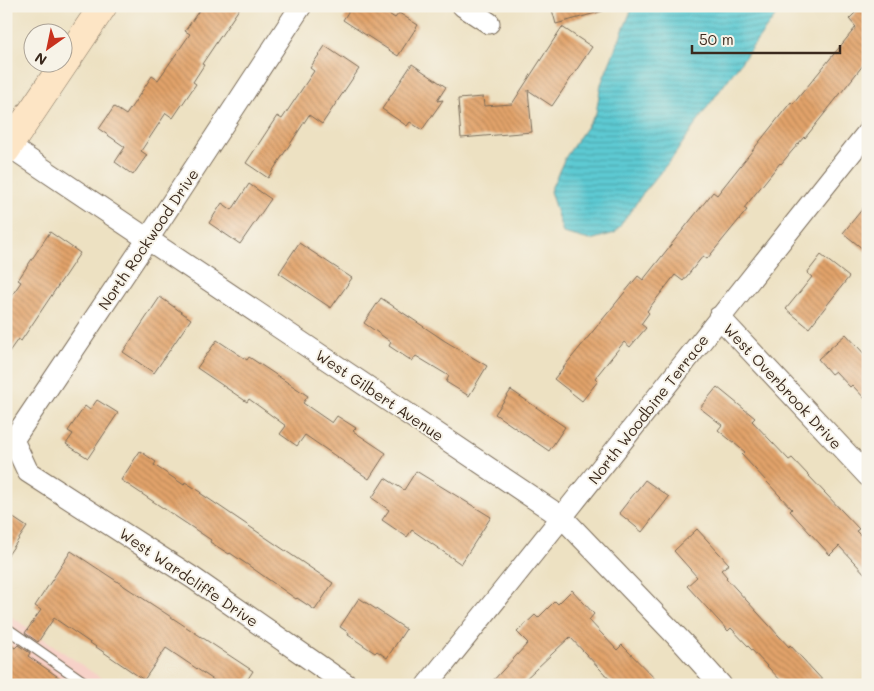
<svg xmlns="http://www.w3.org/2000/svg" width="874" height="691" font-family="Mali,sans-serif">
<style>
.built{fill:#f7d1c8}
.water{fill:url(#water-rules);stroke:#4c7a78}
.building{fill:url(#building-back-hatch)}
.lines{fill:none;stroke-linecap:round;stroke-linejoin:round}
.service-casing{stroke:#796a57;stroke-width:12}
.minor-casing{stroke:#796a57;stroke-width:23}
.secondary-casing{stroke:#796a57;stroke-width:29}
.service{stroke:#fff;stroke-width:10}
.minor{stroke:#fff;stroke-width:21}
.secondary{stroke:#fde5c5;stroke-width:28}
.labels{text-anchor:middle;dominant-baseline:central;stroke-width:4;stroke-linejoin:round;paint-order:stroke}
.street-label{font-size:15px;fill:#3b2a1e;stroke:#f7f3e8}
</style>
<defs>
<pattern id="water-rules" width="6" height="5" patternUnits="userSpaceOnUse" patternTransform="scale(1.25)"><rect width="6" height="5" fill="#5dcad3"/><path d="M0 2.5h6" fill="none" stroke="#4ea4ab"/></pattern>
<pattern id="building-back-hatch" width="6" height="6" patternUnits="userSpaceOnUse" patternTransform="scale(1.25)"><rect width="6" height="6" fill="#e2a36a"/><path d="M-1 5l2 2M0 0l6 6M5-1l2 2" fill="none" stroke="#b88557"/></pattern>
</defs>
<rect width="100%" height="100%" fill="#f7f3e8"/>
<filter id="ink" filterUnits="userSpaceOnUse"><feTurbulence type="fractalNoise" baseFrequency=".02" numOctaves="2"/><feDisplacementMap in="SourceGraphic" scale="10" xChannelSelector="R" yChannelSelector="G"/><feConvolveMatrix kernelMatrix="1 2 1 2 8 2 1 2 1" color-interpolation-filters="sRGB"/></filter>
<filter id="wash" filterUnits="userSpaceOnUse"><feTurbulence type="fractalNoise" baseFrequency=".0096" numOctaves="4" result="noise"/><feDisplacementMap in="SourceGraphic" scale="20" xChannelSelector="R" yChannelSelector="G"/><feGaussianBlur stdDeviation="1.12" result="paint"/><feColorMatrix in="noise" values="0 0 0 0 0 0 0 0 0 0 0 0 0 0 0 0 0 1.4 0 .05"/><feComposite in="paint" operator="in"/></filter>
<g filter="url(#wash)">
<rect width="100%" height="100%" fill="#ede1c2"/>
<path class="built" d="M6 613 111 685H6Z"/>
<path class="water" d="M633 6H786L774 18 706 109 673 157 644 192 615 233 590 240 563 233 550 191 565 158 596 113 601 84Z"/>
<g id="blocks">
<path class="building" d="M202 6H241L202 64 204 65 193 82 196 84 173 118 166 113 141 151 147 155 133 175 115 162 125 147 99 129 114 107 126 115 152 76 158 80 190 34 185 31Z
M352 6H376L395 18 399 13 418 25 398 56 343 20Z
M551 6H603V11L556 24Z
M862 6H868V59L805 138 804 137 781 164 780 163 744 208 747 210 707 259 703 256 683 281 675 275 647 311 649 313 641 324 646 328 630 347 624 342 595 378 598 381 582 401 554 379 638 276 643 280 713 192 717 195 791 102 793 104 856 27 849 19Z
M562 27 592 47 552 106 528 90 532 132 461 138 458 99 483 97 484 106 512 104Z
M325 46 359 69 322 124 309 115 268 178 246 163 277 116 282 119 314 71 310 68Z
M412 64 446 87 437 101 443 100 422 130 410 122 407 126 382 109Z
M249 184 271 199 240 244 209 223 222 203 232 210Z
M868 202V253L843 233Z
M50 232 80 253 21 341 18 339 6 356V304L21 282 18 280Z
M299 243 352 278 331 308 279 273Z
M821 255 849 277 809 328 786 309 812 277 807 273Z
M160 297 191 319 154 373 123 352Z
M381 298 445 341 487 366 469 396 446 382 449 376 416 356 412 361 389 346 391 342 364 323Z
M846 334 868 358V402L852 385 850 387 835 371 831 374 818 359Z
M217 340 247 360 249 357 308 396 303 403 332 423 337 416 356 428 353 431 386 453 369 479 305 435 297 446 280 434 286 426 249 399 247 402 197 368Z
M717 387 755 418 752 421 789 460 792 458 859 529 856 531 868 543V577L839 546 830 555 790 511 792 509 742 455 745 452 718 430 722 425 700 408Z
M511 390 565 427 549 451 495 414Z
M97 400 118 413 88 458 66 444 73 434 68 431 85 406 90 410Z
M140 451 156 462 154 465 184 485 185 482 201 492 200 493 333 583 315 610 297 598 296 599 248 565 230 553 229 554 210 542 211 540 121 480Z
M416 471 491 517 461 564 412 530 407 537 382 520 389 510 372 498 385 478 404 490Z
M645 480 669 497 642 532 619 513Z
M6 513 27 527 6 558Z
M697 529 729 564 721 570 727 577 726 578 789 647 790 645 827 685H785L731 628 728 631 687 586 697 577 674 551Z
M71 551 253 671 244 685H221L166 648 144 680 54 618 38 642 25 633 41 610 35 606Z
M572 590 594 614 589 620 617 650 622 645 661 685H615L570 637 519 685H489L528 643 517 632 535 615 538 618 555 601 558 604Z
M359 598 406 629 387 658 377 651 375 653 348 635 349 633 340 627Z
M6 642 15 648 18 645 30 653 28 656 70 685H6Z"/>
</g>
</g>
<g filter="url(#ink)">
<use href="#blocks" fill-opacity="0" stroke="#796a57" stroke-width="1"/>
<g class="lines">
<g class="service-casing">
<path id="service" d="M6 628 88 685"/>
</g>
<g class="minor-casing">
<path id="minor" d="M301 6 148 239 13 440 28 472 193 578 347 685
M463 6 489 23
M6 144 563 518 684 644 721 685
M719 317 868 476
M427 685C576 502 720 316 868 132"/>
</g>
<g class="secondary-casing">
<path id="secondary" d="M6 150 103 6"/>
</g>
<use href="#service" class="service"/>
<use href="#minor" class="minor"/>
<use href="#secondary" class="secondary"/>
</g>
</g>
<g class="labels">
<g class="street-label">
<text transform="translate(148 239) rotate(-56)">North Rockwood Drive</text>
<text transform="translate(783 386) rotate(47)">West Overbrook Drive</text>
<text transform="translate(380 395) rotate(34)">West Gilbert Avenue</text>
<text transform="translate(648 409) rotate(-52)">North Woodbine Terrace</text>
<text transform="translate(189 577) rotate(34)">West Wardcliffe Drive</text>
</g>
</g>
<rect width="874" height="691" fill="none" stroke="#f7f3e8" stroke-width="25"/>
<g transform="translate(48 48) rotate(213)"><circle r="24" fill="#f7f3e8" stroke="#aca397"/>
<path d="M0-4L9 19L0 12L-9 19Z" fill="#c8321e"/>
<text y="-8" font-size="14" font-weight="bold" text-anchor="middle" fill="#3b2a1e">N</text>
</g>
<path d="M692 45v8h148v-8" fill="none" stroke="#3b2a1e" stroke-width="2.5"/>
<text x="699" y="45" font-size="15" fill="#3b2a1e" stroke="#f7f3e8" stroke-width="4" paint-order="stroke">50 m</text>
</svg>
